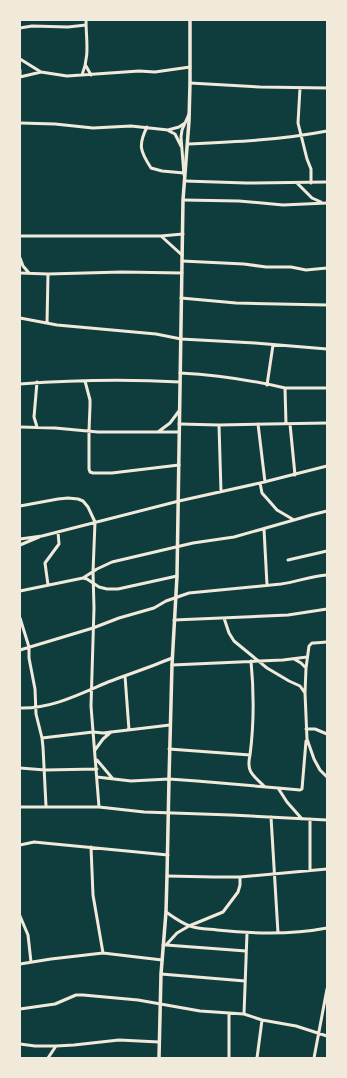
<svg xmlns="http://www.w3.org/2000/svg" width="347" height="1078" font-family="'Public Sans',sans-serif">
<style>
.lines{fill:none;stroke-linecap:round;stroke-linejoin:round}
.minor{stroke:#f1e9da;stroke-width:3}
.tertiary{stroke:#f1e9da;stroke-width:3.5}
</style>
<rect width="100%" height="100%" fill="#0f3d3e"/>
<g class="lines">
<path class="minor" d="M20 28 32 26 68 27 86 25
M20 59 41 72 67 76 139 71 155 72 190 67
M86 66 91 75
M20 70V76
M82 75C90 55 86 40 86 20
M20 77 41 72
M190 83 260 87 327 88
M300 88 298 123 307 159 311 169V183
M20 123 55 124 93 128 131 126 168 130 179 127 185 123
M147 127C138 145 140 151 151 168L162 171 184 173
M169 131 175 134 181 146
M188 144C234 142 281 140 327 131
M184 175 181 137 182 130 189 114
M185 181 246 183 327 182
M297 183 312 198 321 202
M183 200 239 201 283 205 327 203
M20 236H161L183 234
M161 236 182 255
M20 258 23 266 29 273
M182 261 244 264 266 267H291L306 270 327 268
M20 273 48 274 122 272 182 273
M181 298 236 303 327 305
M20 318 57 325 156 334 181 339 255 343 327 349
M47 323 48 274
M180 373C216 375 251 380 285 388L286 424
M85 381 90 400V406L89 431V469L90 472 93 473H112L179 465
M20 384C73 380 127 379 180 382
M267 385 273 345
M285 388H327
M179 424 219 425 327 423
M258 424 265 482
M290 424 295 475
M219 425 221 492
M20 427 55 428 98 432H179
M37 427 34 417 37 382
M158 432 170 423 179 411
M260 483 262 493 270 502 277 510 294 520
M20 506 58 499 68 498 78 499 83 501 88 507 95 522 93 572 94 608 91 706 99 807
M264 529 267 585
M20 539 42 536 179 501 260 483 327 466
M20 545 39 537
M288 560 327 551
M83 578 87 579 99 587 107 589H118L177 576
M48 585 45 563 59 544 58 532
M20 591 83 578 97 569 112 562 193 543 234 537 294 520 311 515 327 511
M20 618 29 647V658L35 689 36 714 42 738 43 747 46 806
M224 618 229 633 234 641 267 668 289 681 300 686 305 693
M174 620 288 615 327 609
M327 642 314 643H312L309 646 306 668 305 693 307 739 314 759 320 770 327 777
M20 650 93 628 119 618 154 608 166 601 189 593 281 584C296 582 311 576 327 575
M294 659 301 663 306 668
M172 665 283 660 307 657
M125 676 129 730
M20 708C51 709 80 694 108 682 129 674 151 667 172 658
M306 729H315L327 734
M42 738 93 732 103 733 170 725
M169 749 250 755C254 724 254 692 251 661
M95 750 103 739 111 732
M250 755C246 772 253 775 264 786
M97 760 113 779
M20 768 45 770 97 769
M97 777 131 781 169 779 197 781 278 788 287 802 302 819
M278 788 300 790 302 789 306 741
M20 807H99L144 812 231 815 327 820
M271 817 278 933
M20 845 34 842 44 843 168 855
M91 847 93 895 103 953
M310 870V819
M167 876 214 877H240L327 869
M166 912C173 917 181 923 190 926 198 929 208 929 217 930 253 934 291 935 327 928
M20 916 28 935 31 962
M163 945H166L177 933 189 926 223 912 238 892 240 885V877
M166 945 246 951
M20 964 51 959 103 953 162 960
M161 974 245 981
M20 1009 55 1004 76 995H83L138 1000 200 1011 244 1014 262 1020 296 1026 327 1036
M229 1014V1058
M244 1014 247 933
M20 1044 35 1046H56L74 1045 119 1040 159 1042
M48 1058 56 1046
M257 1058 262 1020
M314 1058 327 989"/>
<path class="tertiary" d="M159 1058 161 974 166 912 167 876 169 779 172 665 177 576 183 200 189 121 190 83V20"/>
</g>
<rect width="347" height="1078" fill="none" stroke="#f1e9da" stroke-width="42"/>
</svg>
